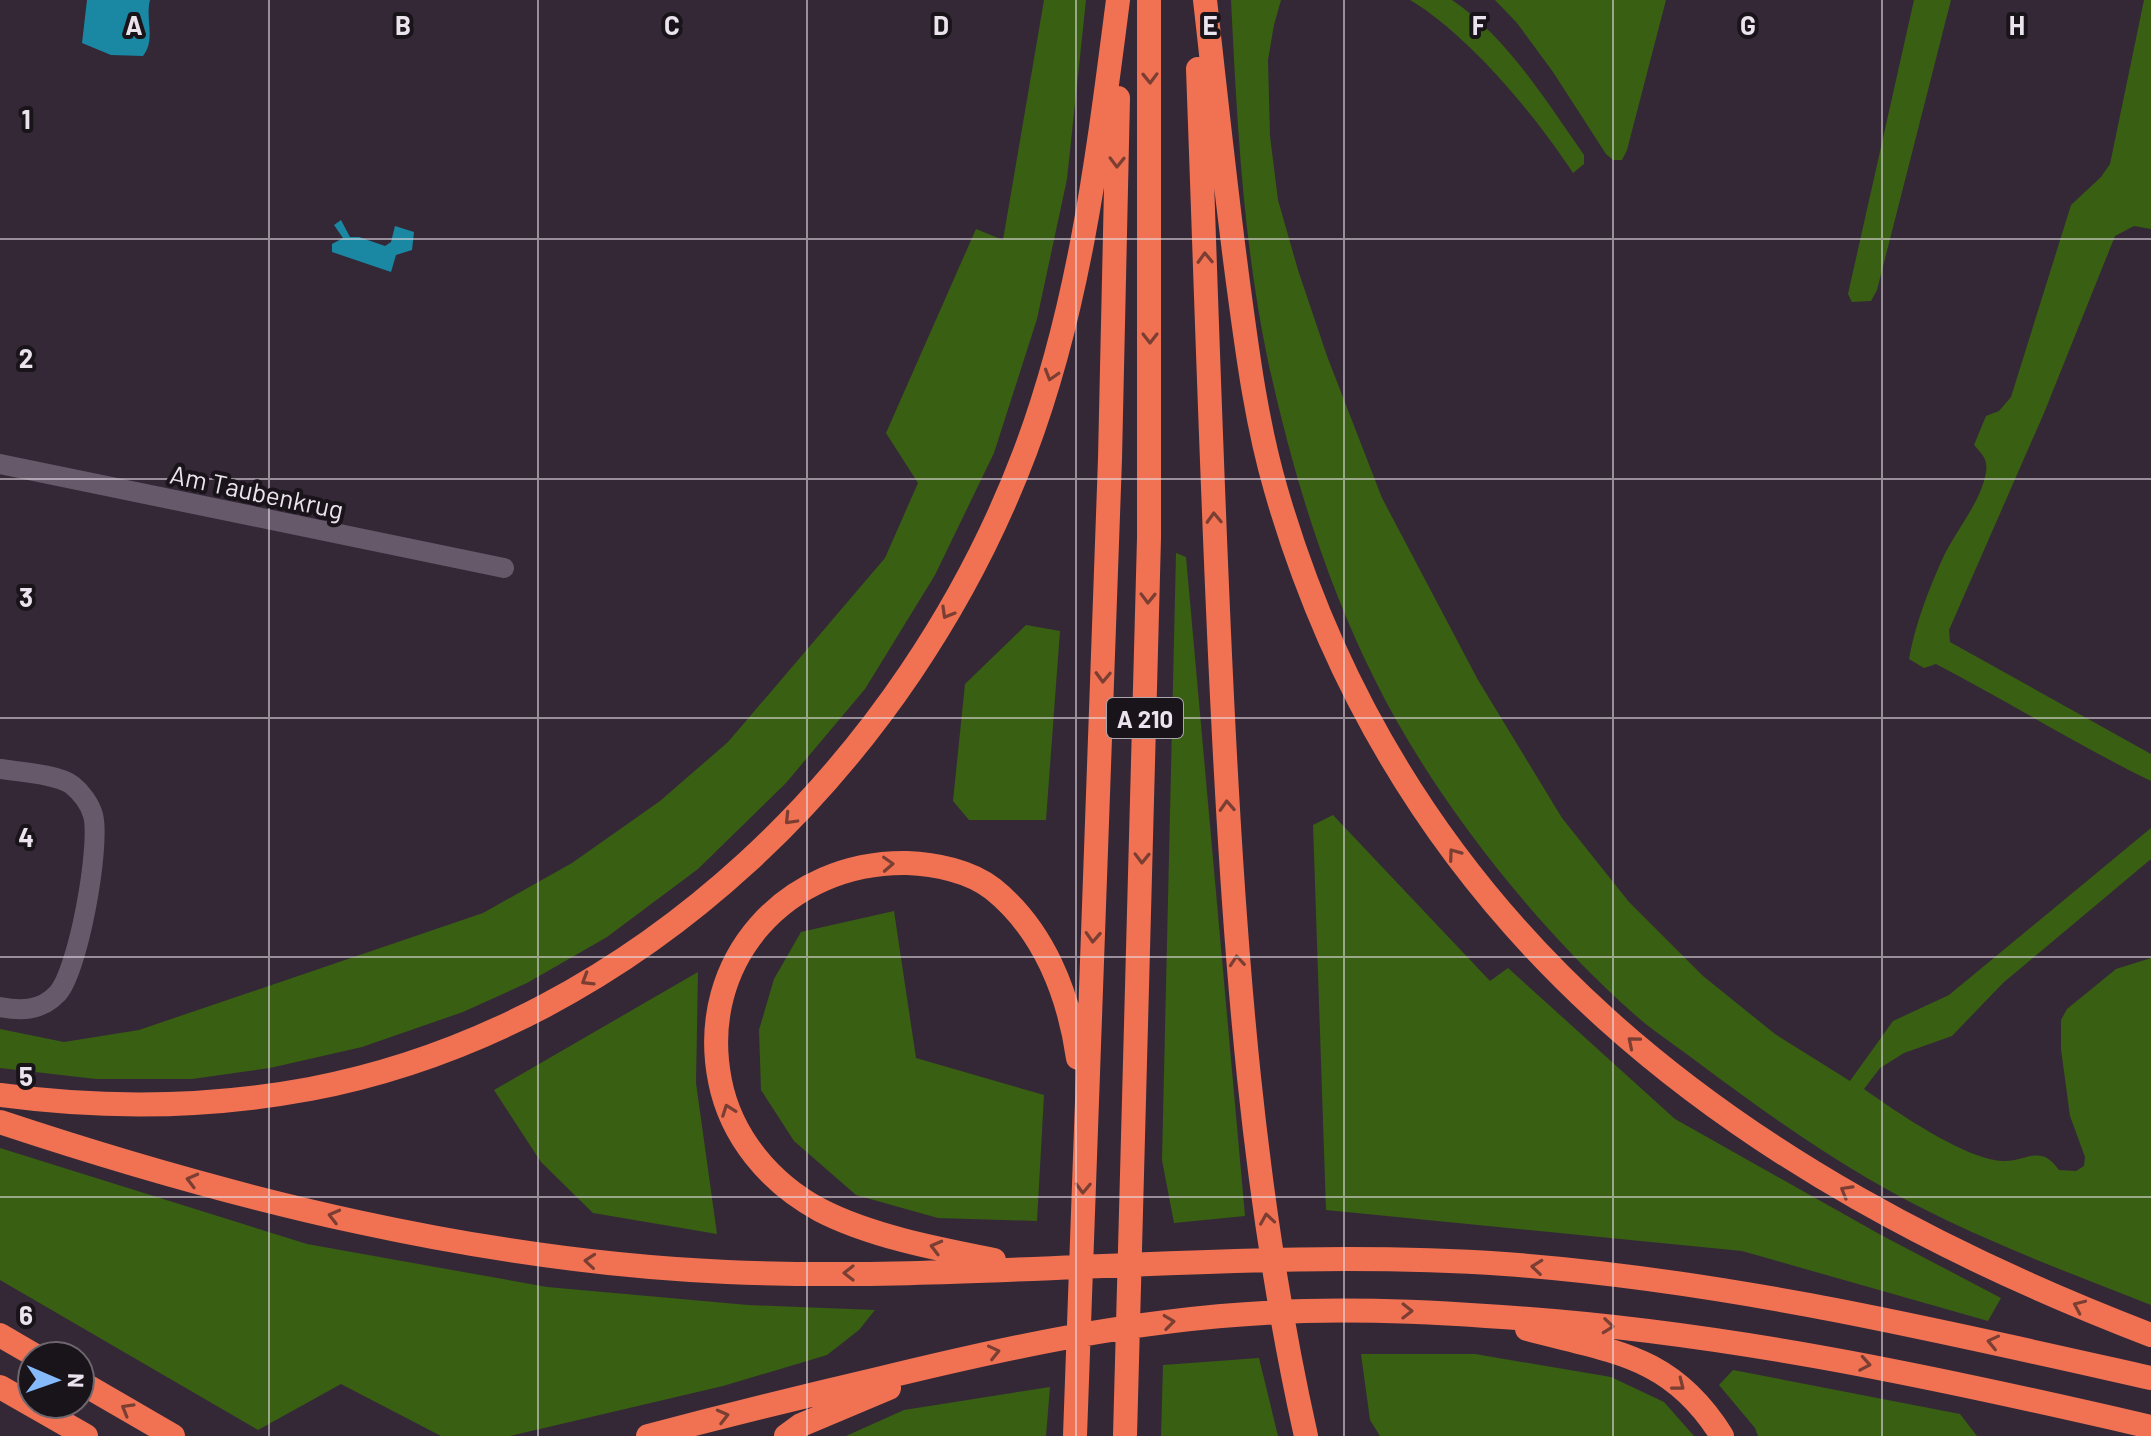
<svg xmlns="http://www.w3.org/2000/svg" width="2151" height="1436" font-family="Barlow,sans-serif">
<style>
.green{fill:#395f12}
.water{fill:#1a87a3}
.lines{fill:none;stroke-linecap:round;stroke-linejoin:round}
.minor{stroke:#66596a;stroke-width:20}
.motorway{stroke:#f07252;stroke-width:24}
.oneway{stroke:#7a3e33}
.grid{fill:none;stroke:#ebe3ed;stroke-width:2;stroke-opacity:0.55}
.labels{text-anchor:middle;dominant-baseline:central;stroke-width:8;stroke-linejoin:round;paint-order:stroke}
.shield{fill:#19131a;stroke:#aca5ae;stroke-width:2}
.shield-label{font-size:24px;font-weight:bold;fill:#ebe3ed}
.street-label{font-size:26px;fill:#ebe3ed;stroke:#19131a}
.grid-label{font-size:26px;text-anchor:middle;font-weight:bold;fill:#ebe3ed;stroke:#19131a;stroke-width:8;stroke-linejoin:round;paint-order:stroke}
</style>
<rect width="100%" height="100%" fill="#342837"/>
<path class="green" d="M1044 0H1086L1067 179 1037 319 994 453 935 575 865 689 786 783 698 869 607 937 527 983 463 1012 362 1047 270 1068 192 1079H96L0 1068V1029L64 1042 139 1030 483 913 572 863 660 801 728 742 885 558 918 483 886 433 976 229 1003 240Z
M1231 0H1281L1274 25 1268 60 1270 136 1278 200 1298 270 1327 356 1382 498 1478 680 1562 818 1629 902 1703 976 1775 1034 1850 1081 1893 1021 1949 995 2151 828V859L2003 983 1952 1036 1904 1053 1880 1068 1864 1089C1895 1111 1966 1160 2003 1161 2027 1162 2040 1143 2059 1170L2076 1171 2084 1166 2085 1157 2070 1116 2061 1049V1020L2067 1009 2116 969 2151 958V1305C2054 1267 1957 1231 1867 1178 1807 1143 1751 1102 1696 1061 1675 1045 1653 1031 1634 1014 1535 926 1434 799 1375 680 1325 580 1292 471 1268 361 1243 242 1237 121 1231 0Z
M1410 0H1452C1508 38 1546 101 1584 155V164L1573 173C1536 116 1468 34 1410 0Z
M1495 0H1666L1627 150 1622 160H1613L1606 154 1553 72 1517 23Z
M1914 0H1951L1877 290 1871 301 1852 302 1848 294Z
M2144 0H2151V229L2134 226 2115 236 2044 413 1949 630 1950 642 2151 754V781C2077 745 2009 702 1936 664L1924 668 1909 659C1915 625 1928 591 1942 560 1955 531 1981 503 1986 472 1988 459 1982 454 1974 445L1986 416 1999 411 2011 397 2071 205 2101 177 2110 164Z
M1176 553 1186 557 1245 1216 1174 1223 1162 1160Z
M1026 625 1060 631 1046 820H969L953 801 965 684Z
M1333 815 1490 981 1508 968 1675 1119 1881 1235 2001 1298 1988 1321 1742 1251 1326 1210 1313 825Z
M894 911 916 1058 1044 1095 1037 1221 938 1218 856 1195 794 1141 761 1090 759 1030 774 979 801 932Z
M698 972 696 1083 717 1234 593 1213 541 1162 494 1090Z
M0 1148 307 1244 547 1287 748 1305 875 1310 859 1330 827 1355 723 1386 510 1436H441L341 1384 258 1430 0 1280Z
M1361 1354H1475L1611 1377 1664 1402 1694 1436H1380L1370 1420Z
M1259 1358 1278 1436H1161L1163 1365Z
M1733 1370 1960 1414 1977 1436H1758L1755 1428 1719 1385Z
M1050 1387 1046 1436H846L904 1410Z"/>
<path class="water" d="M87 0H150C145 19 156 40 143 56L111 55 82 43Z
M341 220 350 237H359L385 246 391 242 395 226 414 232 412 250 396 255 391 272 332 252V244L343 238 334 225Z"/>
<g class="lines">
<path class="minor" d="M0 464 504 568
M0 769C19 772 57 774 72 785 81 792 90 804 93 815 101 845 78 973 57 994 41 1011 21 1011 0 1007"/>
<path class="motorway" d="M1205 0C1216 97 1226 194 1239 290 1248 357 1257 425 1276 490 1404 933 1737 1176 2151 1335
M1198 69C1206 285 1212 501 1223 717 1235 958 1253 1200 1306 1436
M0 1095C104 1109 207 1108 310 1089 639 1026 909 759 1025 452 1080 306 1098 154 1118 0
M0 1122C235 1200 479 1261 727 1272 986 1283 1246 1246 1505 1264 1724 1280 1937 1330 2151 1378
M994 1260C938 1249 870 1236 820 1210 770 1183 731 1137 720 1081 696 960 787 861 907 863 935 864 970 871 993 889 1044 930 1069 995 1078 1058
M1527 1329C1612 1352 1671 1354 1722 1436
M0 1335 36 1356
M80 1382 173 1436
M0 1387 86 1436
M648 1436C724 1416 801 1397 878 1379 1005 1348 1133 1320 1264 1313 1338 1308 1412 1311 1486 1316 1712 1329 1931 1376 2151 1427
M786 1436 801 1425 889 1388
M1075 1436 1110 459 1118 98
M1125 1436 1149 538V0"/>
</g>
<defs><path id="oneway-chevron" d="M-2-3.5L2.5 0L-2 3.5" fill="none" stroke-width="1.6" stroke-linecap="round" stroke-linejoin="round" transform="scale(2)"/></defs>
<g class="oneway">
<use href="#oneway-chevron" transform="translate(1150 78) rotate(89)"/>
<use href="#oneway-chevron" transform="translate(1117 162) rotate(91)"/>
<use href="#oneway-chevron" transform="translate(1205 258) rotate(-92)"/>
<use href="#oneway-chevron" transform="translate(1150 338) rotate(90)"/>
<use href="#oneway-chevron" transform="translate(1051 375) rotate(107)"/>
<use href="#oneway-chevron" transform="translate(1214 518) rotate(-92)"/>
<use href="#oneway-chevron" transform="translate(1148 598) rotate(91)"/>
<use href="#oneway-chevron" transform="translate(947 613) rotate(120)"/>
<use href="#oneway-chevron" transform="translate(1103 677) rotate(92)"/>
<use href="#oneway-chevron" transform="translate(1227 806) rotate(-93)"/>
<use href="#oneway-chevron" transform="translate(790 819) rotate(134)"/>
<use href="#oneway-chevron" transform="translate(1454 854) rotate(-126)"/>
<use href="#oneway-chevron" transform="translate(1142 858) rotate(91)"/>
<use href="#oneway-chevron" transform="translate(888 864) rotate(-3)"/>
<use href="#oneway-chevron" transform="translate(1093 937) rotate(93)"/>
<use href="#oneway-chevron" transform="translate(1237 961) rotate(-95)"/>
<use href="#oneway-chevron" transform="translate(587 980) rotate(149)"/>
<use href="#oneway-chevron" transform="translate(1633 1042) rotate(-140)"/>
<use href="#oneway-chevron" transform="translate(728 1110) rotate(-110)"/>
<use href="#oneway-chevron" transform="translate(192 1180) rotate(-165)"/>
<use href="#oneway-chevron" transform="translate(1083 1188) rotate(92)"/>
<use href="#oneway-chevron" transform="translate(1846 1191) rotate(-150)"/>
<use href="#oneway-chevron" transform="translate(334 1216) rotate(-166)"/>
<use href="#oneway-chevron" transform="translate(1267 1219) rotate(-99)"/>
<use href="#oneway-chevron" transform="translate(936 1247) rotate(-165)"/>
<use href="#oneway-chevron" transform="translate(590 1261) rotate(-175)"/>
<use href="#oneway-chevron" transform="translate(1537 1267) rotate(-174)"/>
<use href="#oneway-chevron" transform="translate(849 1273) rotate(180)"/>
<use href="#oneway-chevron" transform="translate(2079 1306) rotate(-156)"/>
<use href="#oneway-chevron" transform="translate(1407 1311) rotate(1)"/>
<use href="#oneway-chevron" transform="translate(1169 1322) rotate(-7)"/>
<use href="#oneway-chevron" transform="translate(1608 1326) rotate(6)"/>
<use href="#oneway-chevron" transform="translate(1993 1342) rotate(-167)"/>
<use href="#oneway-chevron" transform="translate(994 1352) rotate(-13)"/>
<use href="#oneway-chevron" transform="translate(1865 1364) rotate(10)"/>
<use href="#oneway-chevron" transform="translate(1679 1385) rotate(38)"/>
<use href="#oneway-chevron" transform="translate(127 1409) rotate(-150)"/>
<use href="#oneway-chevron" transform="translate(723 1416) rotate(-14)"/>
</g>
<path class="grid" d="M269 0V1436M538 0V1436M807 0V1436M1076 0V1436M1344 0V1436M1613 0V1436M1882 0V1436M0 239H2151M0 479H2151M0 718H2151M0 957H2151M0 1197H2151"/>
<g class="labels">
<rect class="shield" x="1107" y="698" width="76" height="40" rx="6"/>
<g class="shield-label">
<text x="1145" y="718">A 210</text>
</g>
<g class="street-label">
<text transform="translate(257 491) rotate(12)">Am Taubenkrug</text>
</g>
</g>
<g class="grid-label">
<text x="134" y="35">A</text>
<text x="403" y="35">B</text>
<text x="672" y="35">C</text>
<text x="941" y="35">D</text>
<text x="1210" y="35">E</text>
<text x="1479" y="35">F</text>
<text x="1748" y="35">G</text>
<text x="2017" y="35">H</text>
<text x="26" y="129">1</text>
<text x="26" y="368">2</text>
<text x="26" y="607">3</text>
<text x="26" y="847">4</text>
<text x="26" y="1086">5</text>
<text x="26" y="1325">6</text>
</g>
<g transform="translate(56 1380) rotate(92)"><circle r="38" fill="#19131a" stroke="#6d666e" stroke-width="2"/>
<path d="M0-6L14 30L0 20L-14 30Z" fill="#86bbfb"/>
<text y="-12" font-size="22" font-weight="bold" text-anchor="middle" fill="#ebe3ed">N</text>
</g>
</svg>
